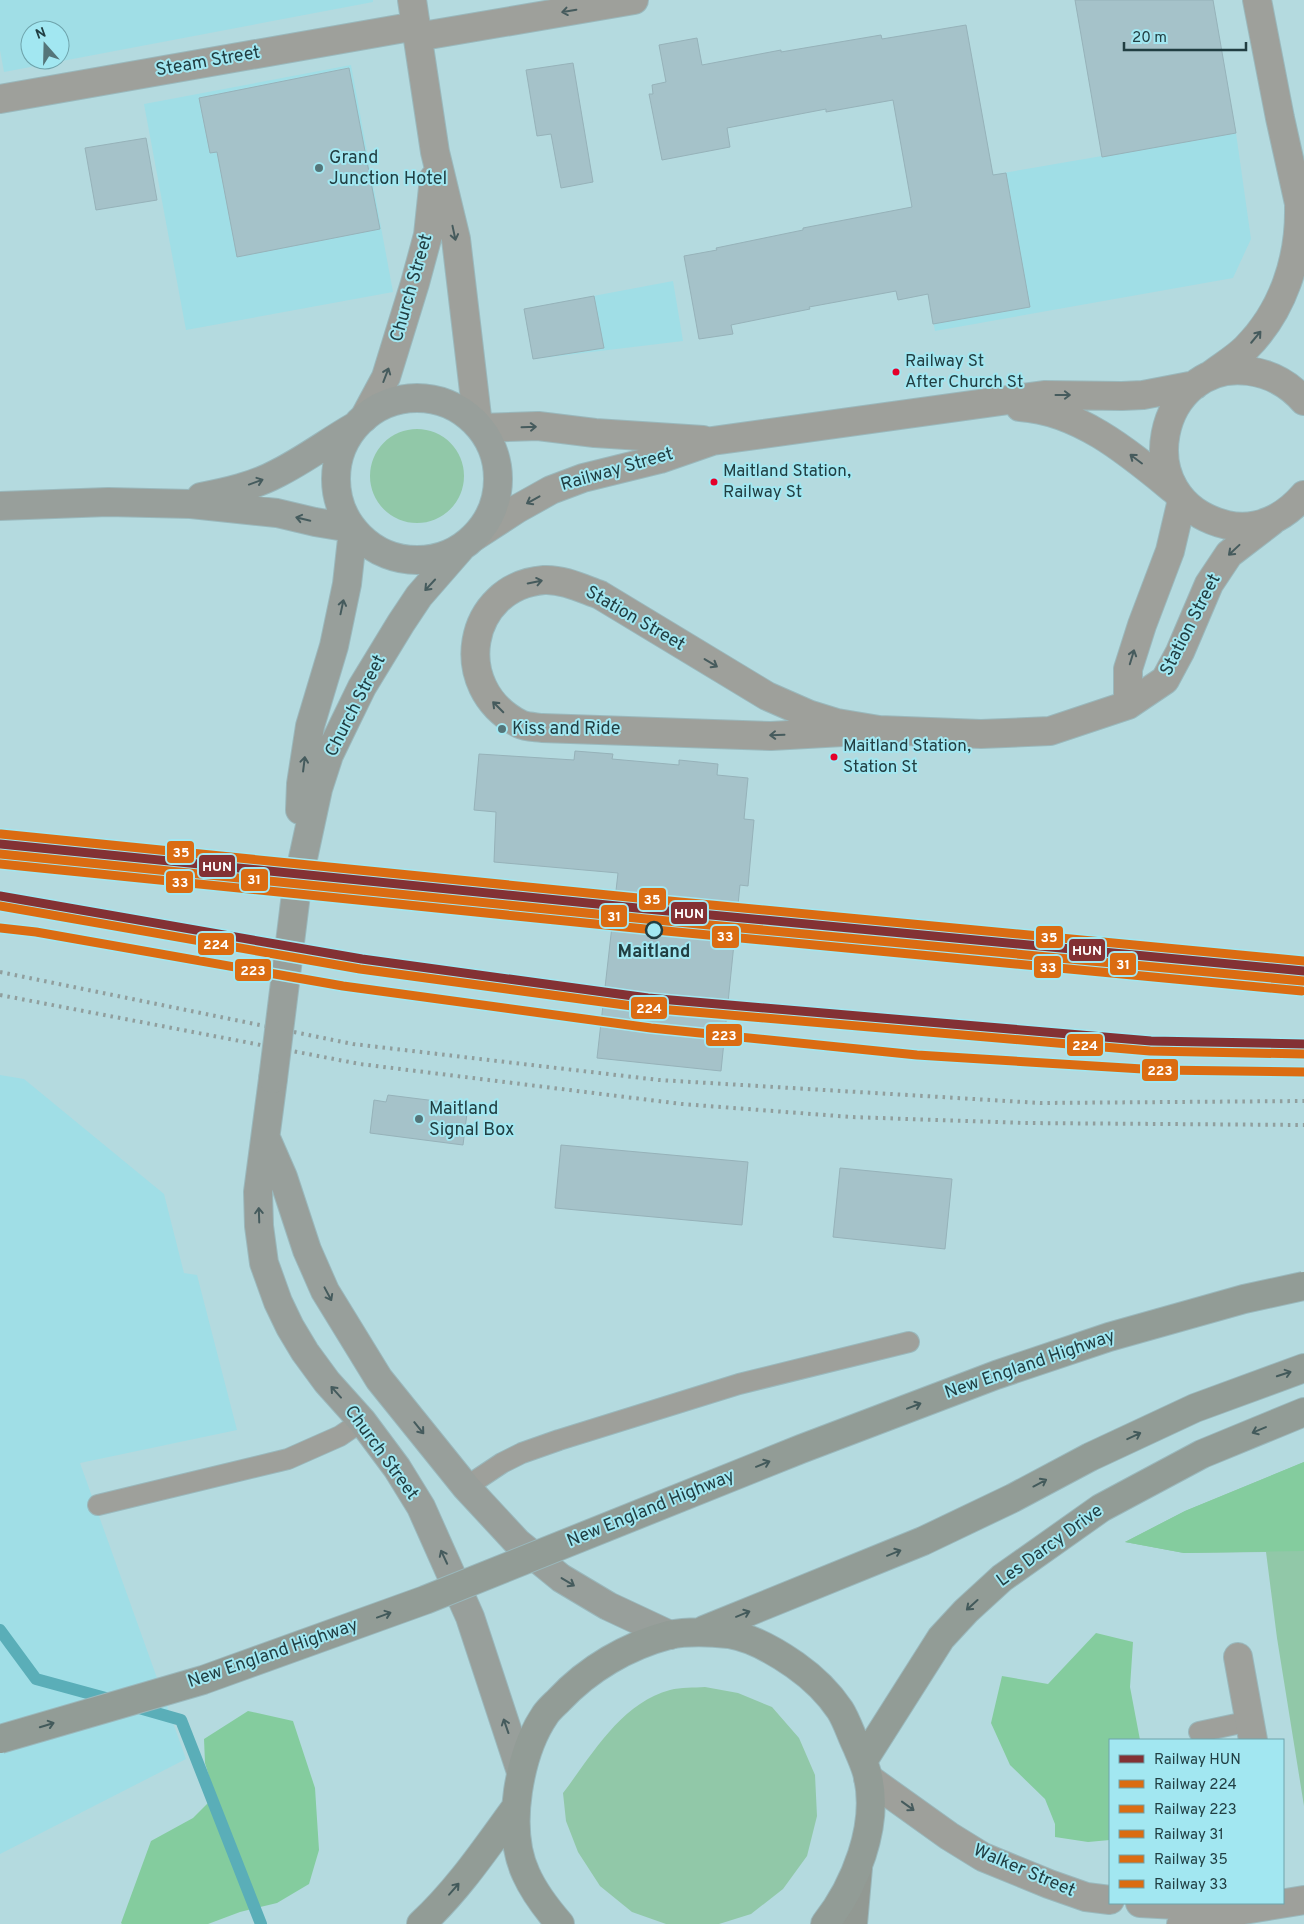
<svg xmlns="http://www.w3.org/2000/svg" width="1304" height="1924" font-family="Overpass,sans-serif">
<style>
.built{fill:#a0dee6;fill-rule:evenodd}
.green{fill:#91c8a8}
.forest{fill:#84cc9e}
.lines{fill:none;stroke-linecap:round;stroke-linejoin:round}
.stream{stroke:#5aaeb8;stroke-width:12}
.building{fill:#a5c2c9;stroke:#96b2b9}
.service-casing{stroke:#9ab8bc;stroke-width:22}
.minor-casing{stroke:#9ab8bc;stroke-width:30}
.secondary-casing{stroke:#9ab8bc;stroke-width:30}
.primary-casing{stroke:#9ab8bc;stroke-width:30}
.trunk-casing{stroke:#9ab8bc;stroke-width:30}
.service{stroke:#9ea09b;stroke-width:20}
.minor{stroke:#9ea09b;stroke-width:28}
.secondary{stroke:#989f9b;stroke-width:28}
.primary{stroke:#929993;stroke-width:28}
.trunk{stroke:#929c96;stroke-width:28}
.rail{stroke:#909e9d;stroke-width:4;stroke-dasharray:2.5 5;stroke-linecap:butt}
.secondary-bridge-casing{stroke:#9ab8bc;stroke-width:30;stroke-linecap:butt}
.trunk-bridge-casing{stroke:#9ab8bc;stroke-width:30;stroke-linecap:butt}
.secondary-bridge{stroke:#989f9b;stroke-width:28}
.trunk-bridge{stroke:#929c96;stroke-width:28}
.rail-1-casing{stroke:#a2e7f1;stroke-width:12}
.rail-2-casing{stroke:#a2e7f1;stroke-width:12}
.rail-3-casing{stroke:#a2e7f1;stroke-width:12}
.rail-4-casing{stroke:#a2e7f1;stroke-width:12}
.rail-5-casing{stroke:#a2e7f1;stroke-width:12}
.rail-6-casing{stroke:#a2e7f1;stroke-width:12}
.rail-1{stroke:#833134;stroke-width:9}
.rail-2{stroke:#db6c12;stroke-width:9}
.rail-3{stroke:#db6c12;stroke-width:9}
.rail-4{stroke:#db6c12;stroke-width:9}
.rail-5{stroke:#db6c12;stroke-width:9}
.rail-6{stroke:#db6c12;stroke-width:9}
.oneway{stroke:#465b5d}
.oneway2{stroke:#455b5d}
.oneway3{stroke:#435a5b}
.poi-dot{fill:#547579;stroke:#a2e7f1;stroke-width:2}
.bus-dot{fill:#e4002b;stroke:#a2e7f1;stroke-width:2}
.stop-dot{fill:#a2e7f1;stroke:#213e42;stroke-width:2.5}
.labels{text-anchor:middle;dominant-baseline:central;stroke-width:4;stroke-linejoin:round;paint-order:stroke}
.bus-label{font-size:17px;fill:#213e42;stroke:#a2e7f1;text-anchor:start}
.street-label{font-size:18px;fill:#213e42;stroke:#a2e7f1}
.poi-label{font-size:18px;fill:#213e42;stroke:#a2e7f1;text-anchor:start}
.stop-label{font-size:18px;font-weight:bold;fill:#213e42;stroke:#a2e7f1}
.line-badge{stroke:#a2e7f1;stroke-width:2}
.badge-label{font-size:14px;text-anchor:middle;font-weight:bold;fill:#fff}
</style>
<rect width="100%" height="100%" fill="#b4dadf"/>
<path class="built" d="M0 0H373V2L4 72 0 50ZM30 30H60V60H30Z
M351 65 393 292 186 330 144 104Z
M1236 133 1251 239 1233 278 935 331 910 189Z
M673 281 683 341 533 359 524 309Z
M0 1075 24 1079 164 1194 184 1273 197 1275 237 1430 80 1463 186 1759 0 1854Z"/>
<path class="green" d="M370 476a47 47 0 1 1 94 0a47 47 0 1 1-94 0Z
M1304 1462V1806L1277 1638 1266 1552 1184 1553 1125 1542 1185 1511Z
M705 1687 738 1693 772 1707 799 1738 815 1775 817 1816 807 1856 783 1889 751 1914 719 1924H666L632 1912 600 1886 578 1852 566 1821 563 1793C592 1755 621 1703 670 1690 681 1687 694 1688 705 1687Z"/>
<path class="forest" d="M1304 1462V1551L1184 1553 1125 1542 1185 1511Z
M1096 1633 1133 1642 1130 1687 1140 1740H1110V1840L1088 1842 1055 1837V1824L1045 1799 1010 1765 991 1723 1002 1676 1048 1684Z
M248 1711 293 1721 315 1788 319 1850 309 1884 277 1903 240 1912 208 1924H122L121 1923 151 1841 193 1818 215 1796 205 1763 204 1739Z"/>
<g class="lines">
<path class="stream" d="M0 1630 36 1679 113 1700
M132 1706 181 1720 261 1924"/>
</g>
<path class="building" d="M1075 0H1213L1236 133 1102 157Z
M966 25 993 175 1006 173 1030 307 933 324 928 294 898 300 896 291 809 307 810 309 731 325 733 334 699 339 684 256 717 250 716 248 803 230V228L912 207 893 100 826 112V109L727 128 730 147 662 160 649 94H653L652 85 666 82 659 45 697 38 702 65 781 50V52L881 35 882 39Z
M573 63 593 182 561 188 551 134 537 136 526 70Z
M349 68 380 229 237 257 217 152 210 153 199 98Z
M146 138 157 200 96 210 85 148Z
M594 296 604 348 533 359 524 309Z
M575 751 613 754 612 759 679 765V760L718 764 717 775 748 778 744 819 754 820 748 886 740 885 721 1071 597 1058 618 873 494 862 496 812 474 810 479 754 574 760Z
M388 1095 468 1105 463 1145 370 1133 374 1100 386 1102Z
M561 1145 748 1162 742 1225 555 1208Z
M840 1168 952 1179 945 1249 833 1237Z"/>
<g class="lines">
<g class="service-casing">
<path id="service" d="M466 1487 502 1463 522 1453 559 1440 739 1384 909 1342
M98 1505 288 1459 340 1436 362 1421
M1199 1732 1250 1721"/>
</g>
<g class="minor-casing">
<path id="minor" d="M412 0 435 152 456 239 478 425
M1257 0 1280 118 1304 226
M417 37 634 0
M0 99 416 26
M1212 374C1224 365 1236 358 1246 348 1283 311 1300 259 1299 207
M1304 401C1289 384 1272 374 1249 371 1159 358 1124 500 1227 525 1258 532 1285 517 1304 495
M1020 407C1080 411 1129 453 1174 490
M364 418 386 377 415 283 428 235 434 178
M481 428 538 426 595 433 703 440
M474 537 517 509 551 490 583 478 660 459 712 441 1044 395 1122 396 1143 395 1195 385
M1128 705V669L1142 625 1170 551 1182 500
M879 730 837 723 808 714 767 696 600 595C583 589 563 579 544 580 467 586 449 688 520 724 526 727 535 727 542 728L771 736 879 730 981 734 1050 731 1128 705 1165 680 1180 652 1209 584 1229 554 1272 521
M1238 1657 1253 1740
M868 1778 949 1836 983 1857 1049 1884 1086 1897 1110 1900
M1140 1903 1177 1905 1215 1913
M1181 1924 1219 1914 1304 1900"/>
</g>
<g class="secondary-casing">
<path id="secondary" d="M336 479a81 81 0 1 1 162 0a81 81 0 1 1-162 0Z
M201 497C227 492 254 486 278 473 304 460 328 442 354 427
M0 506 108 502 191 504 277 513 315 522 351 528
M300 810 301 784 310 726 334 646 347 584 353 530
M297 886 318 789 329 755 343 726 362 687 401 623 419 596 460 549
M273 1079 258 1192 259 1226 264 1263 278 1302 290 1327 305 1352 327 1382 362 1421 397 1468 421 1507 470 1617 521 1772
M266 1138 283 1177 307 1250 325 1291 379 1379 466 1487 517 1542 561 1578 608 1606 670 1635"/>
</g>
<g class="primary-casing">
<path id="primary" d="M853 1924 858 1868"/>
</g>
<g class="trunk-casing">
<path id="trunk" d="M704 1630 923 1541 1013 1498 1090 1457 1195 1408 1304 1368
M863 1761 941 1638 966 1611 1002 1578 1101 1508 1202 1454 1304 1412
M421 1924C458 1890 486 1848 516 1807
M560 1924C547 1909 534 1892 526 1874 514 1848 514 1818 518 1791 522 1765 530 1737 545 1715 549 1709 554 1705 559 1700 588 1669 627 1646 669 1635 688 1631 710 1632 729 1634 753 1638 775 1651 795 1665 812 1677 828 1692 840 1710 847 1721 851 1735 857 1747 861 1757 866 1767 868 1777 879 1826 855 1886 825 1924"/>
</g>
<use href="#service" class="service"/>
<use href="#minor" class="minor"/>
<use href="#secondary" class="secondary"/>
<use href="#primary" class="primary"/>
<use href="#trunk" class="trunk"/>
<path class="rail" d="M0 972 353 1044 659 1080 1040 1103 1304 1101
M0 995 360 1064 682 1104 851 1117 1024 1123 1304 1125"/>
<g class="secondary-bridge-casing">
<path id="secondary-bridge" d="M273 1079 297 886"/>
</g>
<g class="trunk-bridge-casing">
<path id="trunk-bridge" d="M0 1739 203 1680 425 1600 801 1449 996 1375 1109 1337 1244 1299 1304 1286"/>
</g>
<use href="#secondary-bridge" class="secondary-bridge"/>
<use href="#trunk-bridge" class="trunk-bridge"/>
<g class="rail-1-casing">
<path id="rail-1" d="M0 844 647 909 1304 971
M0 896 362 959 648 998 1151 1041 1304 1044"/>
</g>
<g class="rail-2-casing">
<path id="rail-2" d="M0 906 360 969 647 1008 1150 1051 1304 1054"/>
</g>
<g class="rail-3-casing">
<path id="rail-3" d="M0 928 36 932 343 986 651 1028 917 1055 1159 1070 1304 1072"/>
</g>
<g class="rail-4-casing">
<path id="rail-4" d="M0 854 646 919 1303 981"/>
</g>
<g class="rail-5-casing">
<path id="rail-5" d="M1 834 648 899 1304 961"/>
</g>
<g class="rail-6-casing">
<path id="rail-6" d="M0 864 645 929 1302 991"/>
</g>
<use href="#rail-1" class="rail-1"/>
<use href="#rail-2" class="rail-2"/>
<use href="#rail-3" class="rail-3"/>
<use href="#rail-4" class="rail-4"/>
<use href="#rail-5" class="rail-5"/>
<use href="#rail-6" class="rail-6"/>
</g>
<defs><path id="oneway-shaft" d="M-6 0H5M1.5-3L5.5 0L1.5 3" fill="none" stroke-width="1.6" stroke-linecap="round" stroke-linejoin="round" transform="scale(1.25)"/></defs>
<g class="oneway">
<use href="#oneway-shaft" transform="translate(569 11) rotate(170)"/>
<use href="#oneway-shaft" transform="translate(454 233) rotate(78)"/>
<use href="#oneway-shaft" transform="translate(1256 337) rotate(-50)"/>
<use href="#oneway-shaft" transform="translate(386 375) rotate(-69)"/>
<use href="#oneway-shaft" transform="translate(1063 395)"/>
<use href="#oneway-shaft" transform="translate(529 427) rotate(-2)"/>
<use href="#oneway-shaft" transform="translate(1136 459) rotate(-143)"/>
<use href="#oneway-shaft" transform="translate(533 500) rotate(151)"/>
<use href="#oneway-shaft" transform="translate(1234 550) rotate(137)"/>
<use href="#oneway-shaft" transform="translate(535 582) rotate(-11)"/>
<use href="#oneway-shaft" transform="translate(1132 657) rotate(-73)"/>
<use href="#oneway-shaft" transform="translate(711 663) rotate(31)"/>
<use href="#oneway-shaft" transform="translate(498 707) rotate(-135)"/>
<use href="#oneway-shaft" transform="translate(777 735) rotate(178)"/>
<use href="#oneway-shaft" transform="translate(908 1806) rotate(36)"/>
</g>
<g class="oneway2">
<use href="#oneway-shaft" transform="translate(256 482) rotate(-20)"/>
<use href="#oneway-shaft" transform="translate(303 519) rotate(-166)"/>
<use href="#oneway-shaft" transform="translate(430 585) rotate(133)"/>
<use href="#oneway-shaft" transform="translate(342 607) rotate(-78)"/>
<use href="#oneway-shaft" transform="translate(304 764) rotate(-83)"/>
<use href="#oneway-shaft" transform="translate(259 1215) rotate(-92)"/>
<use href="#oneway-shaft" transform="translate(328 1294) rotate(62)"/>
<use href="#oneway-shaft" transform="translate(336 1392) rotate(-132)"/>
<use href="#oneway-shaft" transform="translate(419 1428) rotate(51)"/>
<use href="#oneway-shaft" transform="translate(444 1557) rotate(-115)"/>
<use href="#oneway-shaft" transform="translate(568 1582) rotate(31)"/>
<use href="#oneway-shaft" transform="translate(506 1726) rotate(-109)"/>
</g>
<g class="oneway3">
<use href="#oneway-shaft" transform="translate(1284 1374) rotate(-18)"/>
<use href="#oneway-shaft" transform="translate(914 1406) rotate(-21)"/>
<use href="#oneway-shaft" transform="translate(1259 1430) rotate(157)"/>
<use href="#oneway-shaft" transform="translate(1134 1436) rotate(-25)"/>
<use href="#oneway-shaft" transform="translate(763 1464) rotate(-22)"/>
<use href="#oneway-shaft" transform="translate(1040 1483) rotate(-28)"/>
<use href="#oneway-shaft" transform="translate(894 1553) rotate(-22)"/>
<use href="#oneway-shaft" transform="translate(972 1605) rotate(138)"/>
<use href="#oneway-shaft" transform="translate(743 1614) rotate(-22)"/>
<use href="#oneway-shaft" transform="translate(384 1615) rotate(-20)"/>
<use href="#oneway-shaft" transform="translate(47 1725) rotate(-17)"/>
<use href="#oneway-shaft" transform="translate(454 1889) rotate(-49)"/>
</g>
<g class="poi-dot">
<circle cx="319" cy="168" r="5"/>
<circle cx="502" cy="729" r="5"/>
<circle cx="419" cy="1119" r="5"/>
</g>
<g class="bus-dot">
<circle cx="896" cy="372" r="4.5"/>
<circle cx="714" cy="482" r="4.5"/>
<circle cx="834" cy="757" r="4.5"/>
</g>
<circle class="stop-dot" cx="654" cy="930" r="8"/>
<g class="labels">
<g class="bus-label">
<text x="905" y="362">Railway St<tspan x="905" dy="21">After Church St</tspan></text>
<text x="723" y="472">Maitland Station,<tspan x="723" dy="21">Railway St</tspan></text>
<text x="843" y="747">Maitland Station,<tspan x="843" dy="21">Station St</tspan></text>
</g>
<g class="street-label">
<text transform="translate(208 62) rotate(-10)">Steam Street</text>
<text transform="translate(412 288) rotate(-74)">Church Street</text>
<text transform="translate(617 470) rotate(-16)">Railway Street</text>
<text transform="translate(635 619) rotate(30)">Station Street</text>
<text transform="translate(1191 625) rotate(-63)">Station Street</text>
<text transform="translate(356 706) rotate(-63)">Church Street</text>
<text transform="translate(1030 1365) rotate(-19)">New England Highway</text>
<text transform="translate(381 1453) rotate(54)">Church Street</text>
<text transform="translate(651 1509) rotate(-22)">New England Highway</text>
<text transform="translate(1050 1546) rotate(-36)">Les Darcy Drive</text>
<text transform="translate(273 1654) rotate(-19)">New England Highway</text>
<text transform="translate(1024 1871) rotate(23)">Walker Street</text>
</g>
<g class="poi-label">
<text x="329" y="158">Grand<tspan x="329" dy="21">Junction Hotel</tspan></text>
<text x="512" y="729">Kiss and Ride</text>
<text x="429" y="1109">Maitland<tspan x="429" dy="21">Signal Box</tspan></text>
</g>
<g class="stop-label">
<text x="654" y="952">Maitland</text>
</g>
</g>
<g class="line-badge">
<rect x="166" y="840" width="29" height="24" rx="5" fill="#db6c12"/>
<rect x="198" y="854" width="38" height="24" rx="5" fill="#833134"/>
<rect x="240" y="868" width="29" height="24" rx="5" fill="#db6c12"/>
<rect x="165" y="870" width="29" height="24" rx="5" fill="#db6c12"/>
<rect x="638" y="887" width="29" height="24" rx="5" fill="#db6c12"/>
<rect x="670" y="901" width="38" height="24" rx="5" fill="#833134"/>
<rect x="600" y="904" width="28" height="24" rx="5" fill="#db6c12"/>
<rect x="711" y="925" width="29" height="24" rx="5" fill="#db6c12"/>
<rect x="1035" y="925" width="29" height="24" rx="5" fill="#db6c12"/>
<rect x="197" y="932" width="38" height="24" rx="5" fill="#db6c12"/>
<rect x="1068" y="938" width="38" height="24" rx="5" fill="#833134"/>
<rect x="1109" y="952" width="28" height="24" rx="5" fill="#db6c12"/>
<rect x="1033" y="955" width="29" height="24" rx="5" fill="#db6c12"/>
<rect x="234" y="958" width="38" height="24" rx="5" fill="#db6c12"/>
<rect x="630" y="996" width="38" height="24" rx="5" fill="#db6c12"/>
<rect x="705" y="1023" width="38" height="24" rx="5" fill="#db6c12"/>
<rect x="1066" y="1033" width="38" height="24" rx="5" fill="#db6c12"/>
<rect x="1141" y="1058" width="38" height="24" rx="5" fill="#db6c12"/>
</g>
<g class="badge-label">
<text x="181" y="857">35</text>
<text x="217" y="871">HUN</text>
<text x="254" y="884">31</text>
<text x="180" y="887">33</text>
<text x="652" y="904">35</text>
<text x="689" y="918">HUN</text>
<text x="614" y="921">31</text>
<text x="725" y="941">33</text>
<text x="1049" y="942">35</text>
<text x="216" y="949">224</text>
<text x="1087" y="955">HUN</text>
<text x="1123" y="969">31</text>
<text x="1048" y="972">33</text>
<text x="253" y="975">223</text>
<text x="649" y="1013">224</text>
<text x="724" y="1040">223</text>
<text x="1085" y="1050">224</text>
<text x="1160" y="1075">223</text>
</g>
<rect x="1109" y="1739" width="175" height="165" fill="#a2e7f1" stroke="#6ea3ab"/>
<rect x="1119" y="1755" width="25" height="8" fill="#833134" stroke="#6ea3ab"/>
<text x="1154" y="1764" font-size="15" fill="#213e42">Railway HUN</text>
<rect x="1119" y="1780" width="25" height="8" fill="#db6c12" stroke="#6ea3ab"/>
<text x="1154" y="1789" font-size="15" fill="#213e42">Railway 224</text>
<rect x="1119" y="1805" width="25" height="8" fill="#db6c12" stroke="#6ea3ab"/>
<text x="1154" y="1814" font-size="15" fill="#213e42">Railway 223</text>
<rect x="1119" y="1830" width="25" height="8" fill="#db6c12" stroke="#6ea3ab"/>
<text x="1154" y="1839" font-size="15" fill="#213e42">Railway 31</text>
<rect x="1119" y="1855" width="25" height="8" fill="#db6c12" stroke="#6ea3ab"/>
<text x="1154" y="1864" font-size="15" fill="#213e42">Railway 35</text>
<rect x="1119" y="1880" width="25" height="8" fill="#db6c12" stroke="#6ea3ab"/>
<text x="1154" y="1889" font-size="15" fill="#213e42">Railway 33</text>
<g transform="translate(45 45) rotate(340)"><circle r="24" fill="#a2e7f1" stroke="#6ea3ab"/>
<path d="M0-4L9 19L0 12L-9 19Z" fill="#547579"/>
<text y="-8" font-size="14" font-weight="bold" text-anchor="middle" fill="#213e42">N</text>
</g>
<path d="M1124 42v8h122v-8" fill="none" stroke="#213e42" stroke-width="2.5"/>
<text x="1132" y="42" font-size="15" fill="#213e42" stroke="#a2e7f1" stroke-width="4" paint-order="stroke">20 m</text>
</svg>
